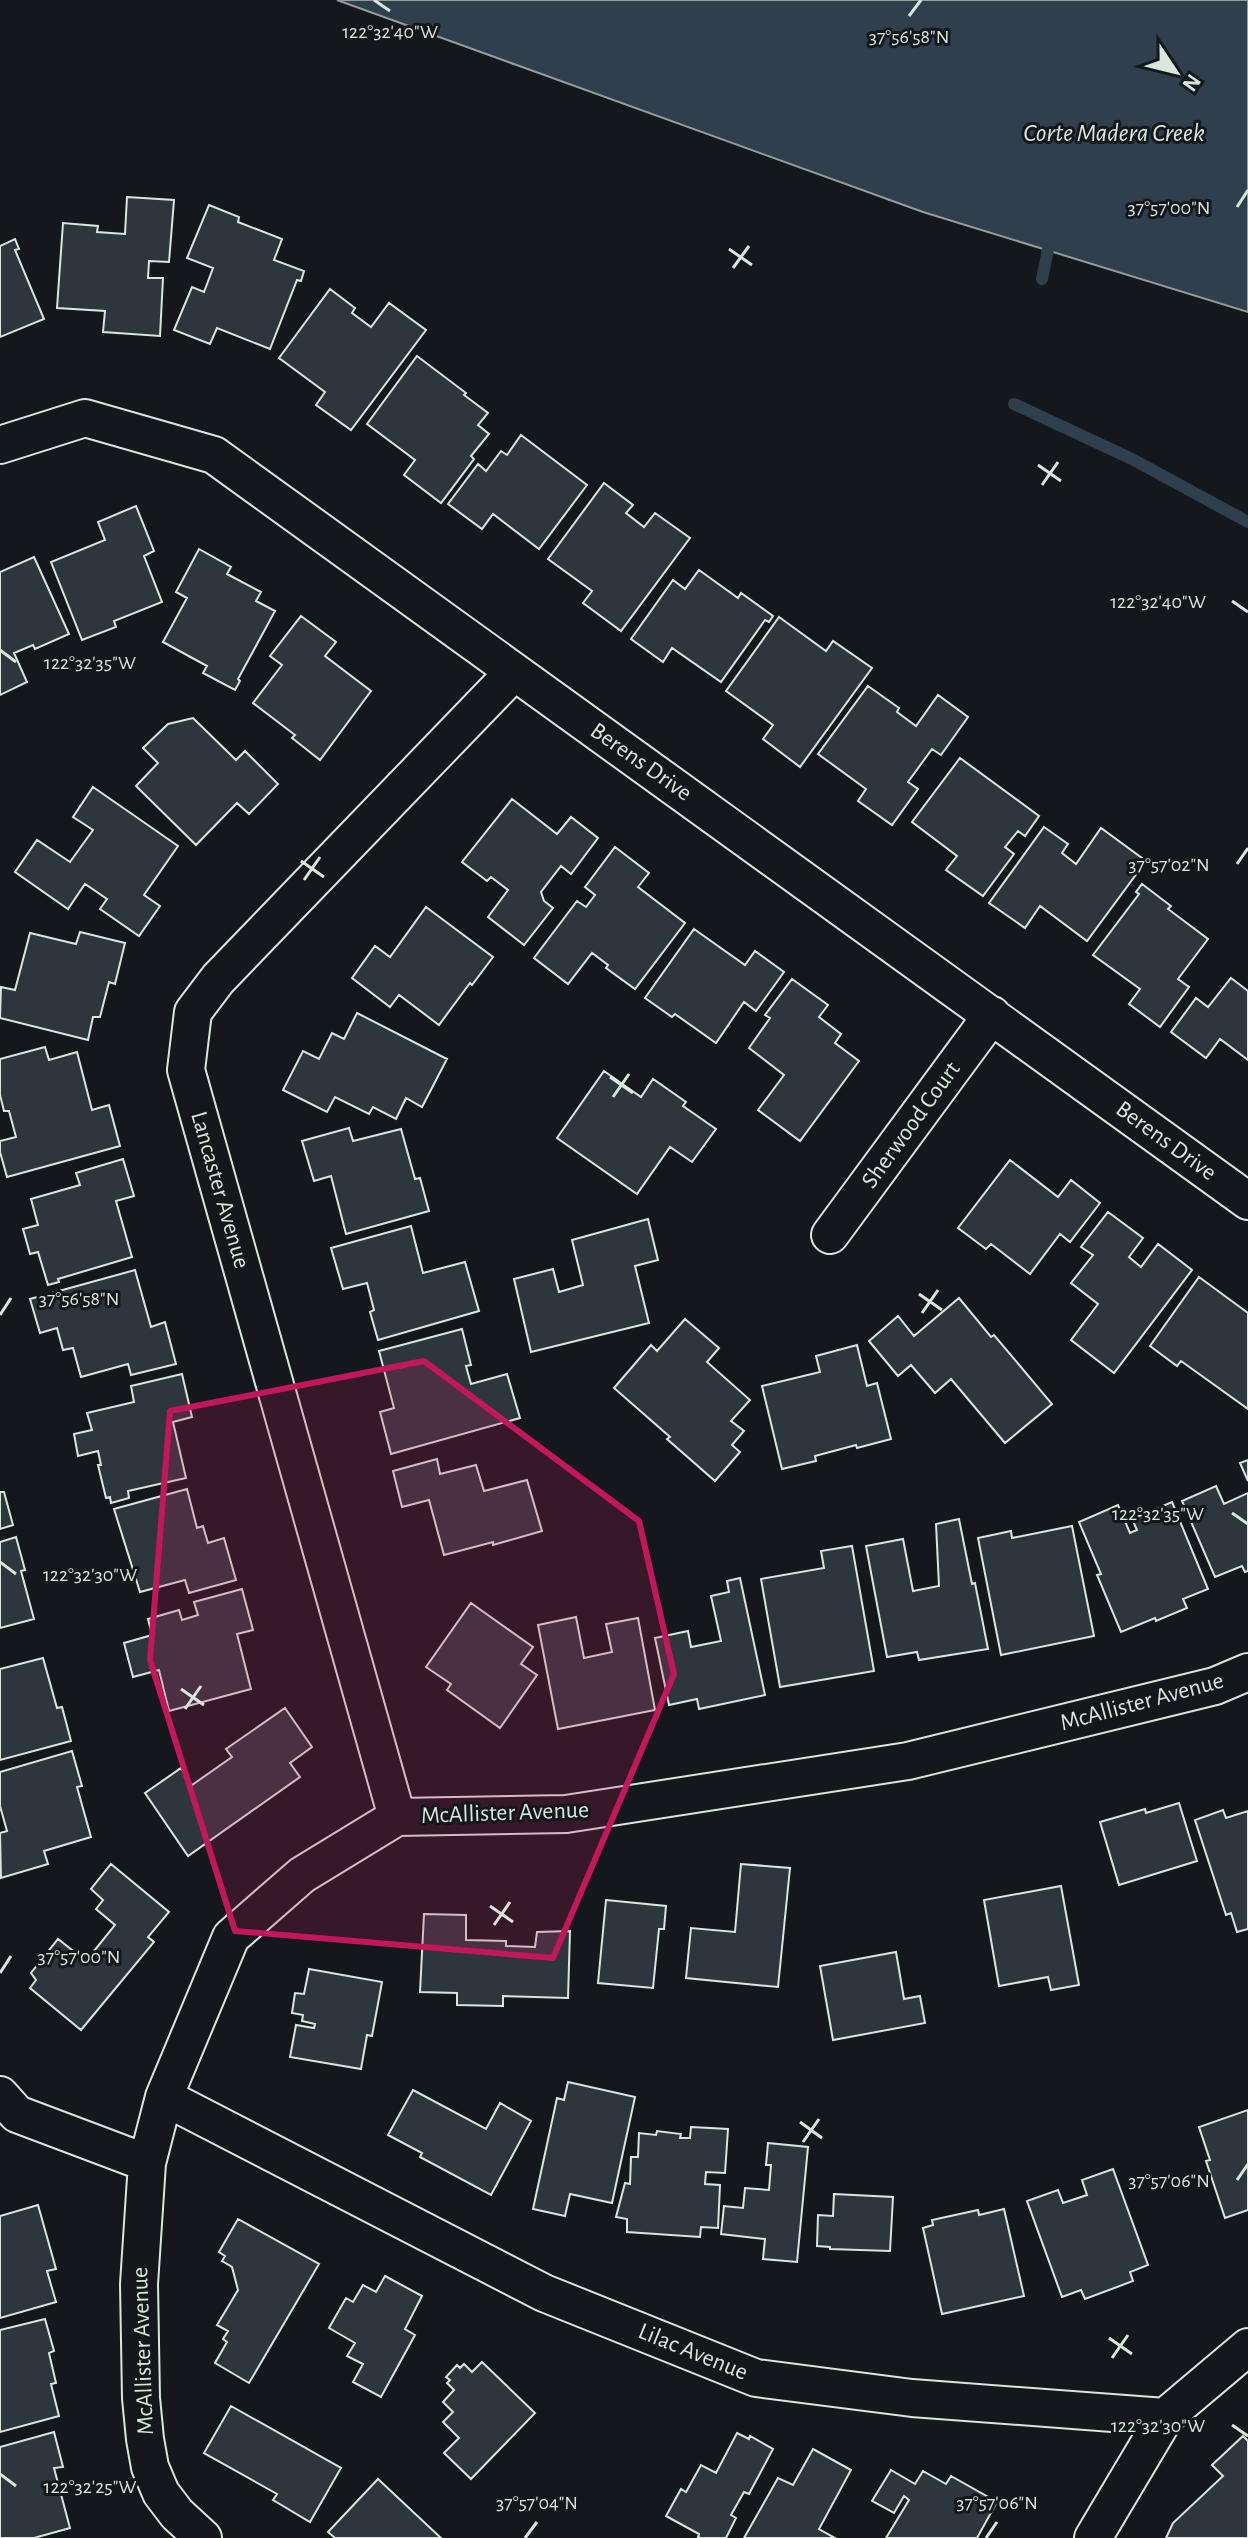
<svg xmlns="http://www.w3.org/2000/svg" width="1248" height="2538" font-family="'Alegreya Sans',sans-serif">
<style>
.water{fill:#2f3f4d;stroke:#939e99;stroke-width:2}
.lines{fill:none;stroke-linecap:round;stroke-linejoin:round}
.stream{stroke:#2f3f4d;stroke-width:12}
.building{fill:#2c363c;stroke:#d8e6dc;stroke-width:2}
.minor-casing{stroke:#d8e6dc;stroke-width:40}
.minor{stroke:#14181c;stroke-width:36}
.marked{fill:#c2185b;fill-opacity:0.2;stroke:#c2185b;stroke-width:6;stroke-linejoin:round}
.ticks{fill:none;stroke:#d8e6dc;stroke-width:3}
.labels{text-anchor:middle;dominant-baseline:central;stroke-width:6;stroke-linejoin:round;paint-order:stroke}
.street-label{font-size:24px;fill:#d8e6dc;stroke:#14181c}
.water-label{font-size:26px;font-style:italic;fill:#d8e6dc;stroke:#14181c}
.ticks-label{font-size:20px;text-anchor:middle;fill:#d8e6dc;stroke:#14181c;stroke-width:6;stroke-linejoin:round;paint-order:stroke}
</style>
<rect width="100%" height="100%" fill="#14181c"/>
<path class="water" d="M337 0H1248V312L923 212Z"/>
<g class="lines">
<path class="stream" d="M1042 279 1051 235
M1014 404 1132 459 1248 522"/>
</g>
<path class="building" d="M127 197 174 200 169 262 149 261 148 278H163L160 336 103 332 105 311 57 308 63 223 98 226 97 232 125 234Z
M209 205 239 217 238 222 282 239 274 260 304 271 301 281 297 280 270 349 217 328 210 344 174 330 192 287 204 292 213 268 187 258Z
M15 239 19 249 15 250 44 319 0 337V246Z
M330 289 355 308 352 313 371 327 389 303 426 330 351 430 316 405 325 392 279 358Z
M417 356 466 393 464 395 488 413 478 425 489 434 471 456 474 459 441 503 404 475 415 460 367 424Z
M521 435 587 485 539 549 493 514 482 529 448 504 478 464 486 471 501 451 507 455Z
M604 483 633 505 626 513 644 527 655 513 690 538 621 631 583 603 592 591 548 559Z
M136 506 154 551 144 556 162 602 114 621 116 627 82 640 51 562 105 540 98 522Z
M199 549 231 567 227 574 261 592 256 601 275 611 238 679 240 681 235 690 203 673 207 666 163 642 187 598 176 592Z
M34 557 69 634 35 649 33 645 14 653 27 682 0 695V572Z
M699 570 738 598 741 593 773 616 769 622 765 620 721 682 672 648 663 662 631 639 673 580 685 589Z
M301 616 336 642 325 656 371 691 320 760 292 738 295 735 253 703 282 665 270 656Z
M779 617 826 651 833 641 872 668 800 767 763 739 773 725 726 691Z
M868 686 899 708 897 712 916 726 938 695 968 717 941 755 932 749 908 782 918 789 892 825 858 801 866 789 818 754Z
M193 718 236 760 245 751 278 784 249 814 237 803 196 845 136 786 158 763 143 748 168 724Z
M960 758 1039 816 1025 836 1018 831 1005 847 1014 854 983 896 946 870 957 856 912 822Z
M93 787 178 846 144 895 160 906 139 936 100 909 107 899 85 884 68 909 15 872 37 840 70 862 93 830 73 817Z
M512 799 557 834 571 817 598 838 571 874 561 866 541 892 544 901 553 908 524 945 488 917 508 890 491 877 487 881 462 862Z
M1044 827 1068 844 1062 853 1076 864 1101 828 1146 861 1087 941 1040 906 1025 928 989 903Z
M615 847 649 873 638 887 685 923 635 989 606 968 608 965 592 953 568 984 534 958 577 901 586 907 595 895 585 887Z
M1142 884 1171 906 1168 909 1208 939 1178 979 1189 987 1160 1027 1129 1004 1140 989 1093 955 1139 894 1136 892Z
M426 907 493 957 472 985 470 983 439 1025 399 995 390 1007 352 978 375 946 390 957Z
M694 929 745 965 755 951 784 972 756 1011 744 1002 716 1043 675 1014 672 1017 645 998Z
M80 932 125 943 115 984 109 982 100 1017H93L88 1040 0 1018 1 987 15 990 30 933 76 944Z
M1231 978 1248 991V1060L1220 1039 1206 1058 1171 1032 1196 998 1208 1007Z
M792 979 828 1005 819 1017 841 1034 835 1043 859 1061 800 1141 758 1110 784 1075 749 1048 770 1018 765 1015Z
M357 1013 447 1059 422 1107 406 1098 396 1119 373 1107 369 1114 335 1097 327 1112 283 1090 303 1051 319 1059 332 1033 344 1039Z
M45 1047 49 1060 77 1052 92 1110 109 1105 120 1146 7 1177 0 1152V1141L16 1137 9 1111H4L0 1095V1059Z
M604 1071 641 1097 653 1079 686 1102 683 1106 716 1129 692 1162 670 1147 637 1194 557 1138Z
M349 1128 353 1141 401 1129 415 1179 420 1178 429 1211 346 1234 331 1176 314 1181 302 1141Z
M123 1159 134 1196 116 1201 132 1257 58 1279 59 1282 48 1285 38 1252 30 1254 23 1229 38 1225 31 1199 80 1185 76 1173Z
M1010 1160 1058 1197 1071 1180 1100 1203 1070 1242 1060 1234 1030 1274 991 1244 986 1249 958 1228Z
M1108 1212 1143 1238 1129 1257 1141 1267 1158 1244 1192 1270 1114 1373 1071 1340 1098 1304 1071 1283 1093 1255 1081 1247Z
M648 1219 658 1260 635 1266 649 1323 531 1352 514 1279 553 1269 559 1292 583 1285 572 1240Z
M411 1226 423 1273 465 1262 479 1311 378 1340 370 1312 374 1310 367 1283 343 1289 331 1248Z
M135 1270 151 1327 165 1322 176 1364 131 1375 128 1364 81 1377 73 1348 63 1350 57 1328 40 1333 30 1299Z
M1199 1277 1248 1313V1409L1181 1361 1177 1366 1150 1346Z
M959 1298 991 1337 994 1335 1052 1404 1005 1443 951 1379 935 1393 911 1365 898 1376 869 1341 898 1316 914 1336Z
M685 1319 719 1348 707 1362 750 1400 731 1421 744 1431 732 1445 740 1452 715 1481 667 1439 670 1437 614 1388 651 1345 657 1351Z
M462 1329 471 1365 466 1366 471 1384 507 1374 520 1418 391 1454 380 1412 394 1408 379 1351Z
M857 1345 867 1386 877 1383 891 1439 857 1448 856 1445 815 1456 816 1461 782 1469 762 1386 820 1372 816 1356Z
M182 1374 192 1417 173 1422 186 1478 128 1491 129 1498 111 1503 110 1497 106 1498 98 1465H101L98 1451 78 1456 74 1434 92 1430 87 1413 134 1402 131 1386Z
M437 1459 440 1474 476 1465 484 1491 527 1480 542 1531 493 1545V1542L444 1555 429 1500 402 1507 393 1471Z
M1248 1460V1481L1240 1463Z
M1216 1486 1224 1504 1248 1493V1571L1245 1572 1242 1566 1215 1577 1182 1501Z
M187 1489 197 1528 203 1526 208 1543 224 1538 236 1580 189 1593 185 1580 140 1592 114 1509Z
M0 1492H4L13 1525 0 1529Z
M1172 1502 1208 1589 1183 1599 1187 1608 1156 1621 1155 1618 1121 1632 1097 1575 1101 1574 1079 1522 1118 1505 1130 1533 1137 1530 1132 1519Z
M959 1519 972 1584 975 1583 988 1649 919 1660 917 1652 887 1657 866 1546 903 1539 913 1591 939 1586 936 1524Z
M1072 1526 1094 1636 1001 1655 978 1538 1011 1531 1012 1538Z
M16 1537 25 1570 21 1571 34 1619 0 1628V1542Z
M852 1546 874 1671 780 1687 761 1579 824 1568 821 1551Z
M740 1578 765 1695 699 1709 697 1699 669 1705 655 1638 688 1631 691 1647 721 1641 711 1596 729 1592 727 1581Z
M242 1589 253 1630 237 1634 251 1689 169 1711 159 1670 133 1677 124 1643 152 1635 148 1619 179 1610 182 1620 198 1615 194 1602Z
M471 1603 533 1647 521 1664 537 1675 500 1728 447 1690 451 1684 426 1667Z
M576 1617 584 1658 612 1652 606 1624 638 1618 655 1710 558 1729 538 1625Z
M43 1658 57 1708 62 1707 71 1741 0 1760V1669Z
M285 1708 312 1747 290 1763 300 1777 188 1856 145 1793 181 1768 192 1785 232 1757 226 1749Z
M72 1751 82 1786 77 1787 91 1837 44 1851 48 1864 1 1878 0 1833 7 1831 0 1806V1772Z
M1179 1803 1197 1861 1119 1885 1100 1822 1145 1809 1146 1813Z
M1223 1810 1226 1818 1248 1811V1929L1237 1932 1231 1913 1226 1915 1195 1820Z
M111 1864 169 1912 148 1937 154 1942 81 2030 30 1988 36 1980 31 1973 58 1939 86 1961 115 1925 96 1909 103 1900 91 1889Z
M741 1864 790 1868 778 1987 686 1978 691 1928 735 1932Z
M1061 1886 1079 1985 1051 1990 1048 1977 999 1986 984 1900Z
M606 1900 666 1906 664 1929H659L653 1988 598 1983Z
M424 1914 466 1915V1940L506 1941V1946L535 1947 537 1932 570 1931 568 1998 503 1996V2006L457 2005V1993L420 1992Z
M896 1952 904 1999 920 1996 925 2023 833 2040 820 1966Z
M309 1969 382 1982 372 2036 367 2035 361 2069 290 2057 296 2025 314 2028 315 2024 302 2021 303 2015 292 2013 295 1993 304 1994Z
M568 2082 635 2097 612 2203 570 2194 565 2216 533 2209 557 2098 564 2100Z
M413 2090 486 2129 500 2103 531 2121 491 2195 420 2157 422 2153 388 2135Z
M1248 2110V2210L1225 2218 1206 2161 1210 2160 1199 2127Z
M691 2127 728 2129 725 2173 706 2172 705 2184 720 2185 718 2228 701 2227 700 2237 627 2232V2219L616 2217 625 2183 630 2184 631 2157H638L639 2133 656 2135 657 2131 681 2134 680 2138H690Z
M768 2143 808 2147 797 2262 763 2259 765 2239 721 2234 724 2206 743 2208 745 2188 769 2190 771 2165H766Z
M1113 2169 1148 2265 1130 2272 1133 2281 1085 2299 1081 2290 1062 2297 1027 2201 1058 2190 1063 2203 1087 2195 1082 2180Z
M834 2194 893 2197 890 2251 830 2249V2247L817 2246 818 2215 833 2216Z
M38 2205 56 2269 47 2271 56 2302 0 2318V2216Z
M1004 2209 1024 2296 942 2314 923 2228 933 2225 932 2220 978 2210 979 2215Z
M238 2219 319 2264 249 2383 215 2363 227 2342 223 2339 228 2331 217 2325 238 2290 232 2267 222 2261 225 2256 219 2252Z
M385 2276 422 2296 405 2329 415 2335 381 2397 353 2382 363 2364 347 2356 355 2343 329 2328 346 2298 353 2302 363 2285 376 2292Z
M45 2319 54 2351 49 2353 56 2383 51 2384 59 2416 0 2432V2330Z
M482 2362 535 2413 471 2479 444 2453 459 2438 443 2422 453 2412 443 2402 454 2390 447 2383 450 2380 446 2377 457 2365 460 2368 464 2364 472 2372Z
M231 2406 341 2468 310 2522 273 2500 277 2494 204 2453Z
M54 2432 63 2467 54 2468 70 2528 34 2538H0V2447Z
M737 2433 749 2439 750 2436 773 2449 749 2494 744 2492 731 2515 736 2518 726 2538H700L698 2537 699 2534 666 2516 681 2489 686 2492 701 2465 716 2473Z
M1243 2436 1248 2441V2538H1166L1173 2523 1223 2476 1212 2465Z
M813 2449 851 2470 819 2529 835 2538H744L778 2478 793 2485Z
M891 2470 915 2484 923 2471 946 2484 951 2476 997 2502 977 2538H886L909 2500 904 2496 894 2513 872 2501Z
M378 2479 441 2538H335L328 2532Z"/>
<g class="lines">
<g class="minor-casing">
<path id="minor" d="M0 445 85 418 214 455 1248 1201
M830 1235 992 1015
M397 1817 186 1070 193 1012 218 979 514 672
M0 2095 17 2114 147 2163
M164 2097 544 2293 756 2378 912 2398 1165 2417 1248 2347
M203 2538 177 2514 161 2493 150 2467 145 2439 141 2398 139 2284 147 2163 164 2097 231 1937 302 1875 397 1817 566 1814 908 1761 1215 1686 1248 1672
M1093 2538 1165 2417"/>
</g>
<use href="#minor" class="minor"/>
</g>
<path class="marked" d="M424 1361 639 1521 674 1674 553 1958 235 1931 150 1660 170 1411Z"/>
<path class="ticks" d="M374 0 390 11M909 16 921 0M1237 207 1248 190M729 249 752 265M733 268 749 246M1038 465 1061 481M1042 485 1058 462M1232 601 1248 612M0 650 16 662M301 861 324 877M1237 864 1248 848M304 880 320 857M610 1077 633 1093M613 1097 629 1074M919 1294 942 1310M922 1313 938 1290M0 1315 11 1298M1232 1513 1248 1524M0 1562 16 1574M181 1689 204 1705M185 1709 201 1686M490 1906 513 1922M494 1925 510 1902M0 1973 11 1956M800 2122 822 2138M803 2142 819 2119M1237 2180 1248 2164M1109 2338 1132 2354M1112 2358 1128 2335M1232 2425 1248 2436M0 2474 16 2486M525 2538 537 2522M986 2538 997 2522"/>
<g class="labels">
<g class="street-label">
<text transform="translate(641 762) rotate(35)">Berens Drive</text>
<text transform="translate(911 1125) rotate(-54)">Sherwood Court</text>
<text transform="translate(1166 1141) rotate(36)">Berens Drive</text>
<text transform="translate(220 1190) rotate(74)">Lancaster Avenue</text>
<text transform="translate(1142 1702) rotate(-15)">McAllister Avenue</text>
<text transform="translate(505 1813) rotate(-2)">McAllister Avenue</text>
<text transform="translate(143 2351) rotate(-92)">McAllister Avenue</text>
<text transform="translate(693 2352) rotate(22)">Lilac Avenue</text>
</g>
<g class="water-label">
<text x="1114" y="133">Corte Madera Creek</text>
</g>
</g>
<g class="ticks-label">
<text x="390" y="38">122°32'40"W</text>
<text x="909" y="43">37°56'58"N</text>
<text x="1169" y="214">37°57'00"N</text>
<text x="1158" y="608">122°32'40"W</text>
<text x="90" y="669">122°32'35"W</text>
<text x="1169" y="871">37°57'02"N</text>
<text x="79" y="1305">37°56'58"N</text>
<text x="1158" y="1520">122°32'35"W</text>
<text x="90" y="1581">122°32'30"W</text>
<text x="79" y="1963">37°57'00"N</text>
<text x="1169" y="2187">37°57'06"N</text>
<text x="1158" y="2432">122°32'30"W</text>
<text x="90" y="2493">122°32'25"W</text>
<text x="537" y="2509">37°57'04"N</text>
<text x="997" y="2509">37°57'06"N</text>
</g>
<g transform="translate(1176 72) rotate(125)" stroke="#14181c" stroke-width="6" paint-order="stroke">
<path d="M0-6L14 30L0 20L-14 30Z" fill="#d8e6dc"/>
<text y="-12" font-size="22" font-weight="bold" text-anchor="middle" fill="#d8e6dc">N</text>
</g>
</svg>
